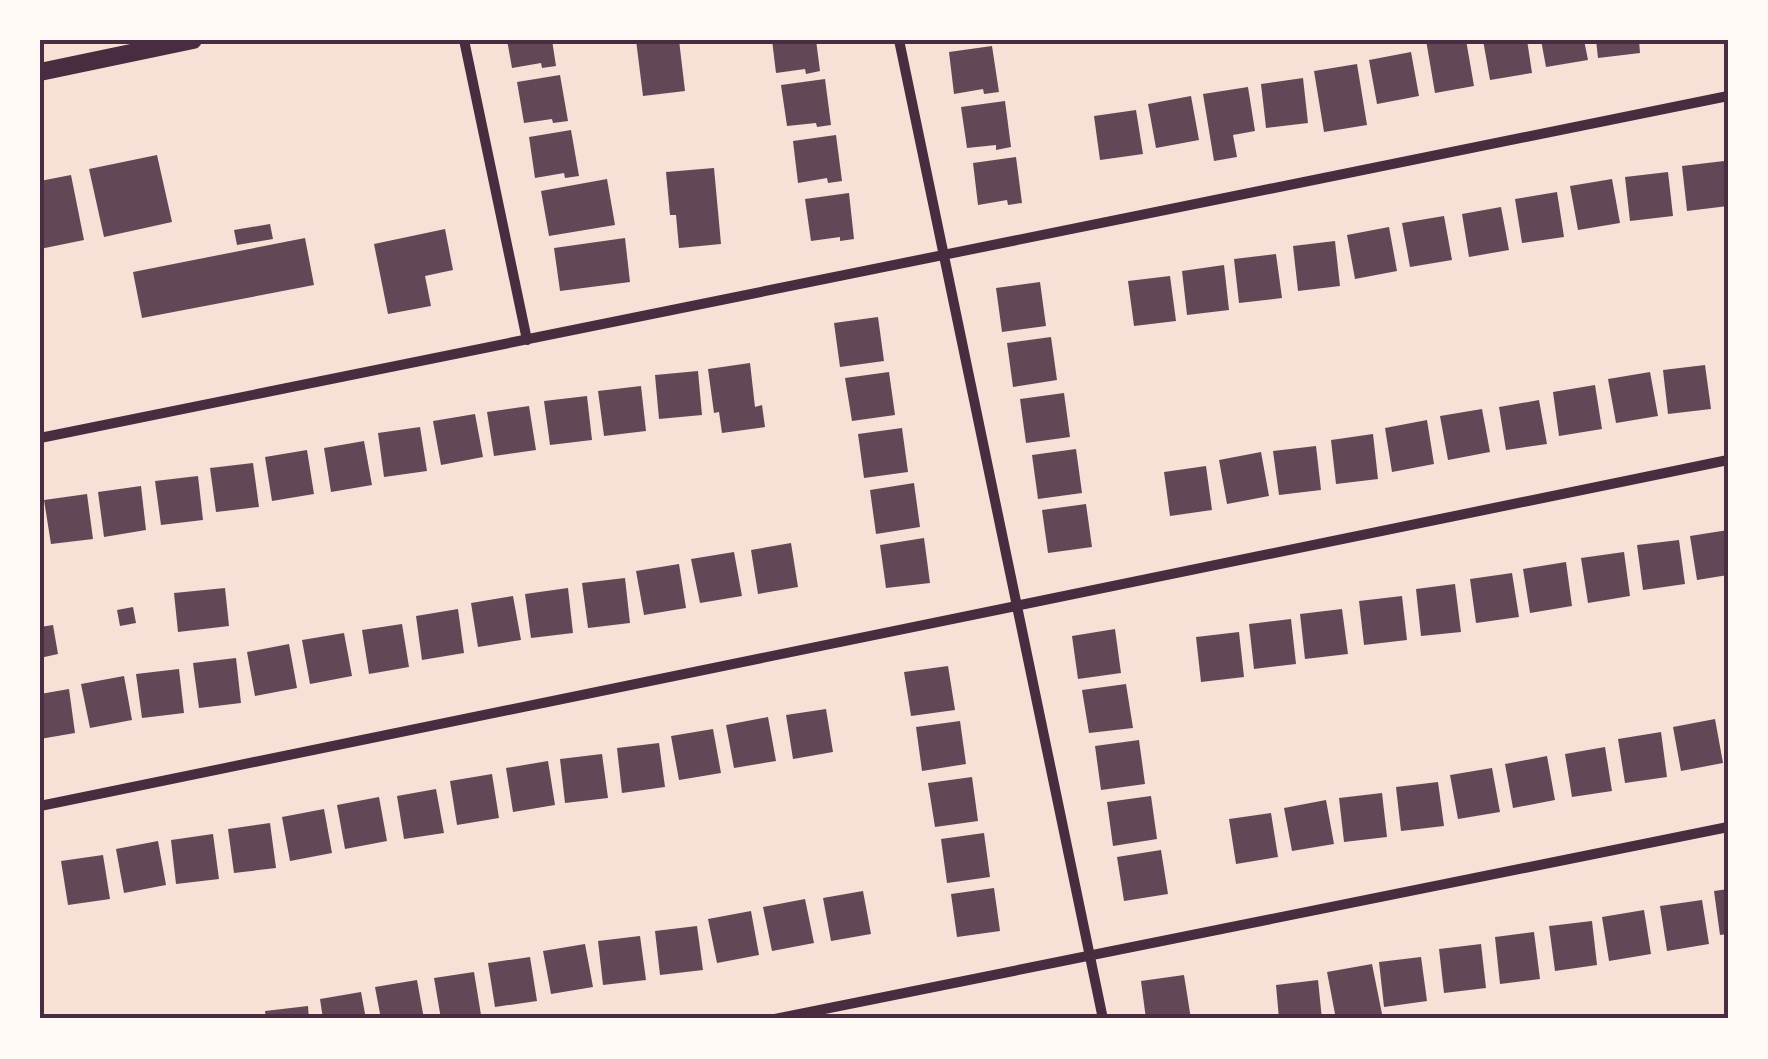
<svg xmlns="http://www.w3.org/2000/svg" width="1768" height="1059" font-family="Helvetica,sans-serif">
<style>
.building{fill:#644757}
.lines{fill:none;stroke-linecap:round;stroke-linejoin:round}
.minor{stroke:#4a2c40;stroke-width:10}
.tertiary{stroke:#4a2c40;stroke-width:18}
.neatline{fill:none;stroke:#4a2c40;stroke-width:4}
</style>
<rect width="100%" height="100%" fill="#f7e1d7"/>
<path class="building" d="M507 40H552L556 66 542 68 541 63 512 68Z
M636 40H679L685 91 643 96Z
M772 40H816L820 71 806 74 805 69 776 73Z
M1426 40H1466L1474 86 1435 93Z
M1483 40H1527L1532 73 1490 80Z
M1541 40H1584L1588 60 1546 67Z
M1596 40H1639L1640 53 1598 58Z
M992 46 999 92 984 94 983 89 954 94 949 52Z
M1411 52 1419 96 1377 104 1369 60Z
M1357 64 1367 125 1324 132 1314 71Z
M560 75 568 121 553 123 552 119 524 123 517 82Z
M1303 78 1308 123 1266 128 1261 84Z
M825 79 831 125 817 127 816 123 787 126 781 85Z
M1248 87 1255 131 1233 135 1237 157 1214 161 1203 94Z
M1191 96 1199 140 1156 148 1148 104Z
M1005 101 1011 147 996 150V145L967 148 961 107Z
M1136 110 1143 154 1100 160 1094 116Z
M571 130 579 176 565 178 564 173 535 178 529 137Z
M836 135 842 181 828 183 827 178 798 183 793 141Z
M157 155 172 222 104 237 89 169Z
M1016 157 1022 203 1008 205 1007 200 978 205 973 163Z
M1724 161 1728 206 1687 211 1682 166Z
M714 168 721 244 679 248 676 215H670L666 172Z
M1668 172 1673 216 1630 221 1625 177Z
M71 175 84 240 40 249V181Z
M607 179 615 225 549 236 541 191Z
M1612 179 1620 223 1578 230 1570 186Z
M1557 192 1564 237 1522 243 1515 199Z
M849 193 854 239 840 241V237L811 241 805 199Z
M1501 207 1509 250 1469 257 1462 214Z
M1444 216 1452 260 1410 267 1402 223Z
M270 224 273 239 237 245 234 230Z
M1389 227 1397 271 1355 279 1347 235Z
M445 229 453 270 425 276 431 306 388 314 374 244Z
M305 238 314 285 142 318 133 272Z
M625 238 630 282 560 291 554 248Z
M1335 241 1340 286 1298 291 1293 246Z
M1276 254 1282 298 1239 303 1234 259Z
M1224 265 1229 310 1187 315 1182 271Z
M1170 276 1176 321 1134 326 1128 281Z
M1040 282 1046 326 1002 332 996 288Z
M878 317 884 361 840 367 834 323Z
M1051 337 1057 380 1013 387 1007 343Z
M750 363 755 407 762 405 765 427 722 433 719 412 714 413 708 369Z
M1705 365 1711 409 1668 414 1663 370Z
M698 371 702 415 659 419 655 375Z
M889 372 895 415 852 421 845 378Z
M1650 372 1658 416 1616 423 1608 379Z
M1595 385 1602 429 1559 436 1553 392Z
M641 386 646 431 604 436 598 391Z
M1064 393 1070 437 1026 443 1020 399Z
M587 396 592 440 550 445 544 401Z
M1539 400 1547 444 1506 450 1499 407Z
M529 406 536 450 494 456 487 412Z
M1482 409 1490 452 1448 460 1440 416Z
M475 414 483 457 441 465 433 421Z
M1427 420 1434 464 1392 472 1385 428Z
M420 427 427 471 384 477 378 433Z
M902 428 908 472 864 478 858 434Z
M1373 434 1378 479 1336 484 1331 440Z
M364 441 372 485 331 492 324 448Z
M1316 446 1321 490 1279 495 1273 451Z
M1076 449 1082 493 1038 499 1032 455Z
M307 450 314 494 272 501 265 457Z
M1261 452 1269 496 1227 504 1219 460Z
M253 463 259 507 216 512 210 468Z
M1206 466 1212 510 1170 516 1164 472Z
M198 476 203 520 161 525 155 481Z
M914 483 920 527 876 534 870 490Z
M141 486 146 530 104 537 98 492Z
M87 494 93 539 51 544 44 500Z
M1086 504 1092 547 1048 553 1042 510Z
M1728 530V575L1697 580 1690 536Z
M924 538 930 583 886 588 880 545Z
M1679 540 1685 584 1643 590 1637 545Z
M791 543 798 587 758 594 751 550Z
M734 552 742 596 700 603 691 559Z
M1624 552 1630 596 1588 603 1581 558Z
M1566 562 1572 606 1530 613 1523 569Z
M679 564 686 608 644 615 636 571Z
M1512 573 1519 617 1476 623 1470 579Z
M625 578 630 623 588 628 582 583Z
M1455 584 1461 632 1421 636 1416 589Z
M225 588 229 626 178 632 174 593Z
M568 588 573 633 531 638 525 594Z
M513 596 521 640 478 647 471 603Z
M1402 596 1407 640 1364 645 1359 601Z
M133 607 136 623 120 626 117 610Z
M458 609 464 653 422 660 416 616Z
M1342 609 1348 654 1305 659 1300 614Z
M1291 619 1296 664 1254 669 1249 624Z
M402 624 409 667 369 674 362 630Z
M53 625 58 654 40 658V627Z
M1115 629 1121 673 1078 679 1072 636Z
M1239 632 1244 677 1201 682 1196 637Z
M344 633 352 676 310 684 302 640Z
M289 644 297 688 255 696 247 652Z
M236 658 241 703 199 708 193 663Z
M948 666 955 710 911 716 904 672Z
M179 669 184 713 142 718 136 674Z
M124 676 132 720 90 728 81 684Z
M1126 684 1133 728 1089 733 1082 690Z
M69 689 75 733 40 739V694Z
M826 709 833 752 793 759 786 715Z
M768 717 776 761 734 768 726 725Z
M1715 719 1723 763 1681 771 1673 727Z
M960 721 966 764 922 771 916 727Z
M713 729 721 773 679 780 671 736Z
M1661 732 1667 777 1625 783 1618 739Z
M1139 740 1145 784 1101 790 1095 746Z
M659 743 665 787 622 793 617 748Z
M1605 747 1612 791 1572 797 1565 754Z
M602 754 608 798 565 803 560 759Z
M1547 756 1555 800 1513 808 1505 764Z
M548 761 555 805 513 812 506 768Z
M1492 768 1500 812 1458 819 1450 775Z
M492 774 499 818 457 825 450 781Z
M972 777 978 821 935 827 928 783Z
M1438 782 1444 826 1401 831 1396 787Z
M436 789 444 833 404 839 397 796Z
M1382 793 1387 837 1344 842 1339 798Z
M1151 796 1157 839 1113 846 1107 802Z
M379 797 387 841 345 849 337 805Z
M1326 800 1334 844 1292 851 1284 808Z
M324 809 332 853 290 861 282 817Z
M1271 813 1278 857 1236 864 1229 819Z
M270 823 276 868 234 873 228 829Z
M984 833 990 877 947 883 941 839Z
M213 834 219 879 176 884 171 840Z
M158 841 166 885 124 893 116 849Z
M1161 850 1168 894 1124 901 1117 857Z
M103 855 110 899 68 905 61 861Z
M994 888 1000 931 957 937 951 894Z
M1728 889V934L1720 935 1714 891Z
M863 891 871 934 831 941 823 898Z
M805 899 814 943 772 951 763 907Z
M1702 900 1709 944 1667 951 1660 906Z
M1644 910 1651 954 1609 961 1602 917Z
M751 911 759 955 717 963 708 919Z
M1592 921 1597 965 1555 971 1549 926Z
M697 926 703 970 660 975 655 931Z
M1534 932 1540 979 1500 984 1495 937Z
M640 936 646 980 603 985 598 941Z
M585 944 593 987 551 994 543 951Z
M1481 944 1486 988 1444 993 1439 949Z
M530 957 537 1001 495 1007 488 963Z
M1421 957 1427 1001 1384 1007 1379 962Z
M1372 964 1383 1019H1336L1327 972Z
M474 972 481 1015 441 1019 434 978Z
M1184 975 1191 1019H1146L1141 981Z
M417 980 424 1019H381L375 987Z
M1318 980 1322 1019H1279L1276 985Z
M361 992 366 1019H323L320 999Z
M308 1006 309 1019H266L265 1011Z"/>
<g class="lines">
<path class="minor" d="M464 40 527 340
M899 40 1103 1019
M40 438 1728 96
M40 806 1728 460
M775 1019 1728 827"/>
<path class="tertiary" d="M40 72 193 40"/>
</g>
<rect width="1768" height="1059" fill="none" stroke="#fffaf5" stroke-width="85"/>
<rect x="42" y="42" width="1684" height="974" class="neatline"/>
</svg>
